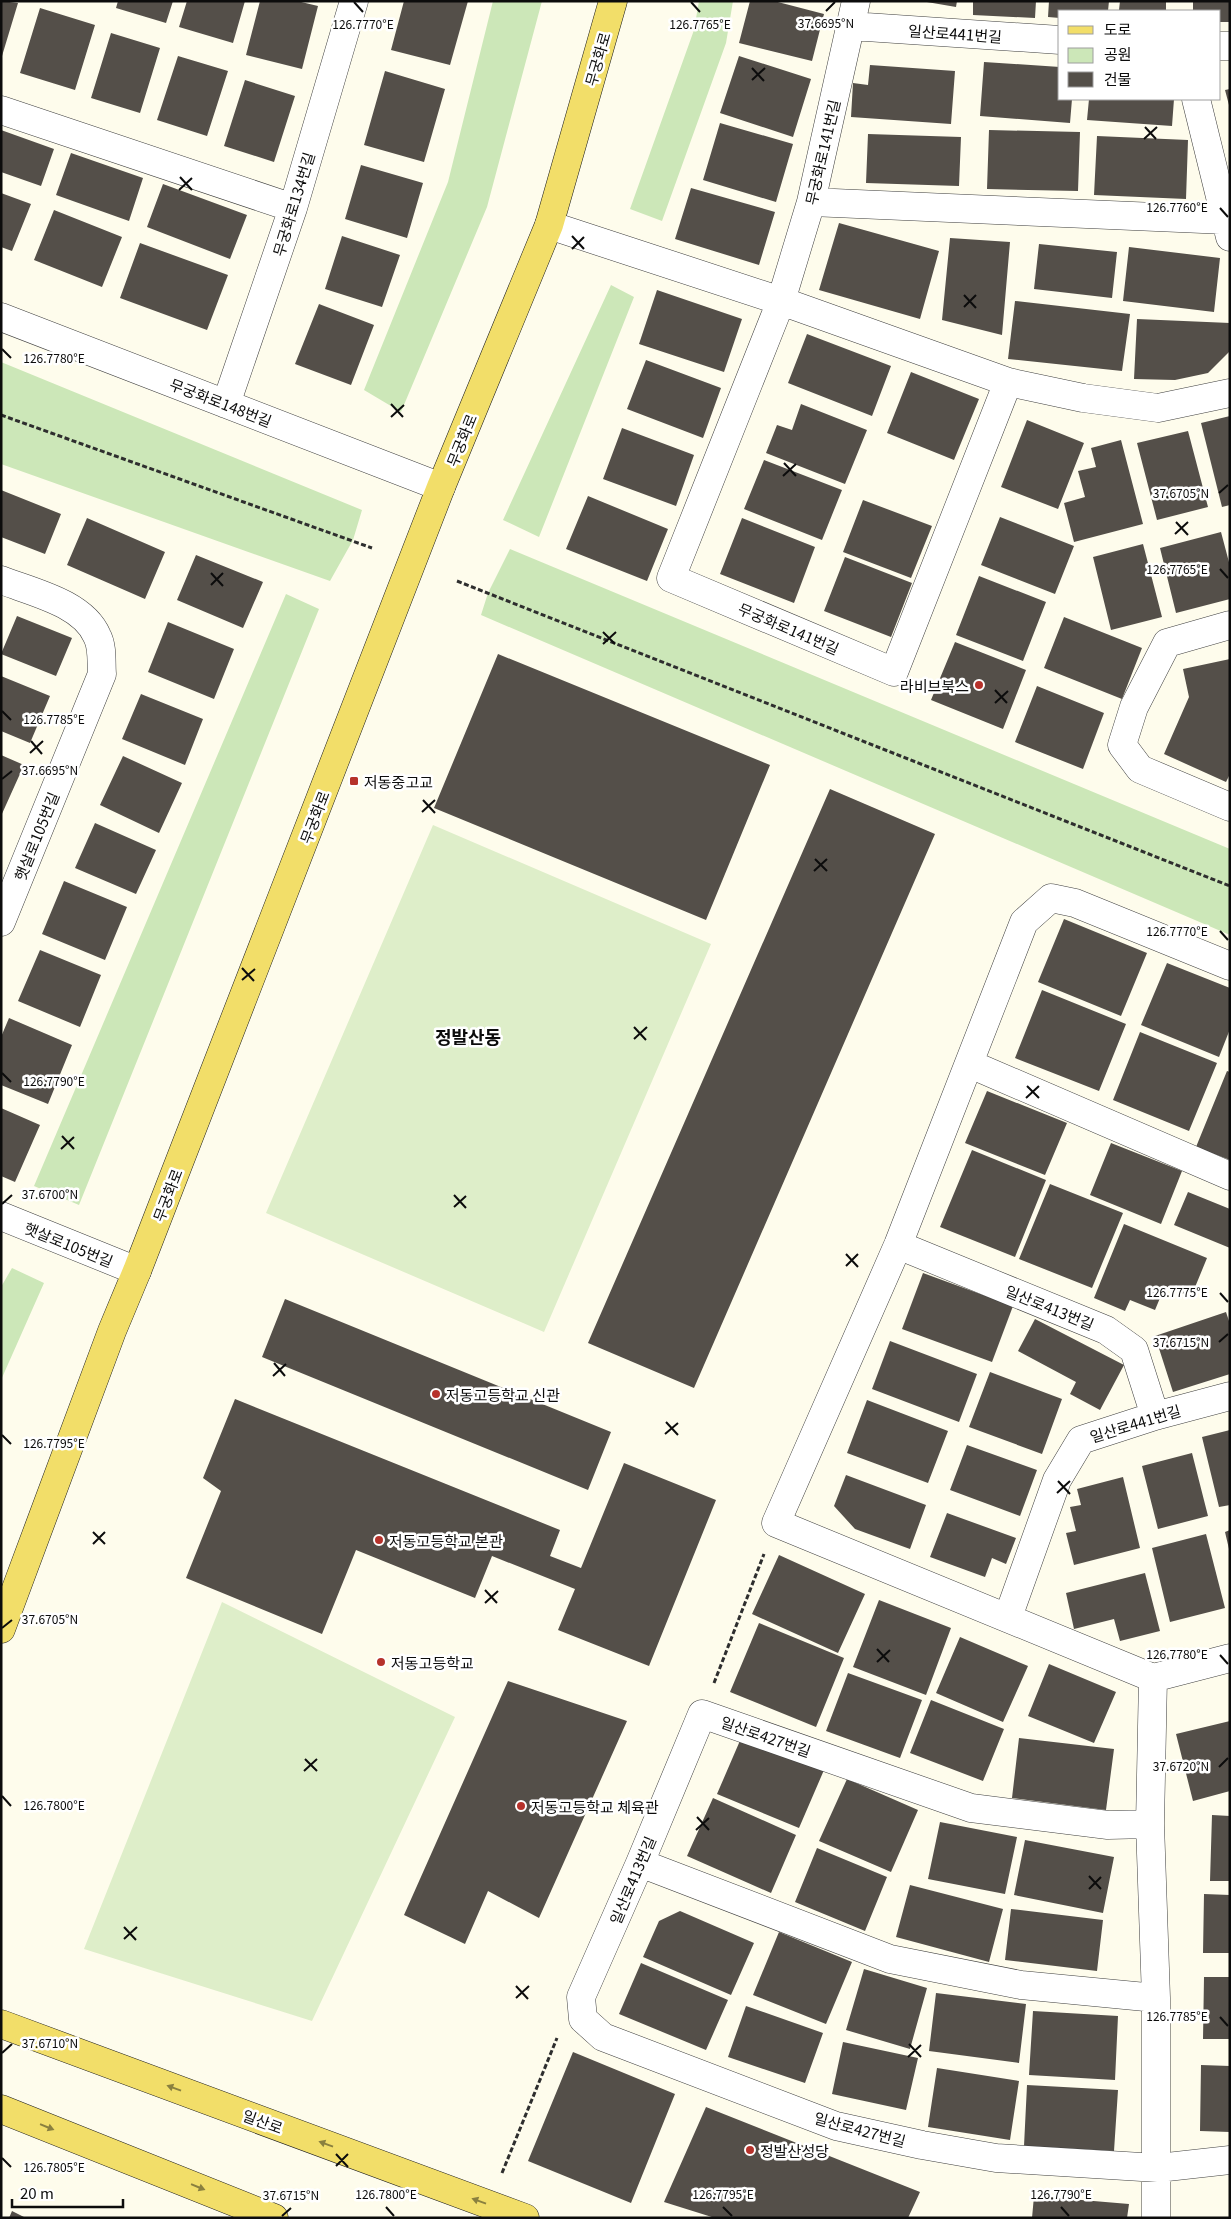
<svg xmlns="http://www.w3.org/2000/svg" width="1231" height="2219" font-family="Georgia,'Noto Sans KR',serif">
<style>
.green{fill:#cce7b8}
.pitch{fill:#deeec9}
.building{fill:#544f49}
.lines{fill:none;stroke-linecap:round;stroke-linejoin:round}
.minor-casing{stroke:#3f3f3f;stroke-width:29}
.major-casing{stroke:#1d1d1d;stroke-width:29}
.path{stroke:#2e2e2e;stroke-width:3;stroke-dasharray:5 2.5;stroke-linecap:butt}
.minor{stroke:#fff;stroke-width:28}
.major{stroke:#f2de69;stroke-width:28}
.oneway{fill:#8a803f}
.ticks{fill:none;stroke:#0c0c0c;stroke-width:2}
.poi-dot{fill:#b6322b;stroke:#fff;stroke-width:2}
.labels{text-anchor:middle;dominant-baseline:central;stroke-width:5;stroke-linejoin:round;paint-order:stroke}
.street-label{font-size:15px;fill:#0c0c0c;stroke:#fff}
.poi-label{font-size:15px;fill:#0c0c0c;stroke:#fff;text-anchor:start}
.quarter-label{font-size:18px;font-weight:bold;fill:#0c0c0c;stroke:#fff}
.ticks-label{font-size:12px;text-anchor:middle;fill:#0c0c0c;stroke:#fff;stroke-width:5;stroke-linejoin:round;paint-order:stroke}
</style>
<rect width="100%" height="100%" fill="#fefcec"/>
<path class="green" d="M493 1H542L487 207 401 412 364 390 448 182Z
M699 1H733L726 43 662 221 630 209 694 30Z
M611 285 634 297 539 537 503 520Z
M1 362 362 510 353 540 330 581 1 464Z
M510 549 1230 849V935L481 615 488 593Z
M286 594 319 609 79 1205 34 1186Z
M12 1268 44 1283 1 1380V1287Z"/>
<path class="pitch" d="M433 825 711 944 544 1332 266 1213Z
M222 1602 455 1717 312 2021 84 1949Z"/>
<path class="building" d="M1 1 18 3 2 56H1Z
M118 1H173L166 23 116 8Z
M187 1H245L233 43 179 27Z
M260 1H297L318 6 302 69 246 55Z
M404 1H468L450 65 391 50Z
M750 1H774L824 14 812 61 739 43Z
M921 1H957L956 7Z
M973 1H1036L1035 18 973 15Z
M1049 1H1109L1108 11H1060V18L1048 17Z
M1120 1H1166V11L1119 10Z
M1193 1H1230V22H1220V11H1193Z
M40 8 95 25 75 90 20 73Z
M111 33 160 48 140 113 91 98Z
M178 56 228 71 207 136 157 120Z
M739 56 811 79 793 137 720 113Z
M984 62 1060 67V99H1072L1070 123 980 116Z
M870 65 955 71 951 124 851 117 853 83 868 85Z
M385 71 445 89 424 162 364 145Z
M245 80 295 96 274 162 224 146Z
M1230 89V105H1229L1225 90Z
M1089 99H1174L1172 126 1087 120Z
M720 123 793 144 776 202 703 180Z
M1 130 54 149 41 186 1 172Z
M989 130 1080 132 1078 191 987 189Z
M868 134 961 137 959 186 866 183Z
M1097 136 1188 140 1186 199 1094 195Z
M71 153 143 178 129 221 56 195Z
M361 165 423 183 407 238 345 219Z
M163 184 247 215 230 259 147 227Z
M691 188 775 212 759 265 675 239Z
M1 193 31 204 12 251 1 247Z
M54 210 122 237 102 287 34 260Z
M839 223 939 251 920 319 819 290Z
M342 236 400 255 382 307 325 289Z
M950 238 1010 242 1002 335 942 320Z
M140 243 228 275 207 330 120 298Z
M1039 244 1117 252 1112 298 1034 289Z
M1129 247 1220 258 1214 312 1123 301Z
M657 290 742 319 724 372 639 344Z
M1015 301 1130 314 1122 371 1008 359Z
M319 304 374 325 351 385 295 364Z
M1137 319 1230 323V351L1208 373 1175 380 1134 379Z
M807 334 891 366 872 416 788 383Z
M646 360 721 388 703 438 627 409Z
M911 372 979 399 954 460 887 433Z
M801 404 867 430 845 484 766 453 777 425 792 430Z
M1230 416V505L1222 507 1201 423Z
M1027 420 1084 443 1058 509 1001 487Z
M622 428 694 455 676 506 603 479Z
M1188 431 1208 507 1157 520 1137 443Z
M1121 440 1143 524 1074 542 1064 503 1085 497 1078 471 1096 467 1091 448Z
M764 460 842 490 822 540 744 509Z
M1 490 61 514 45 554 1 537Z
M588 496 668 529 647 581 566 549Z
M863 500 932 526 911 578 843 552Z
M1000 517 1074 546 1055 594 981 565Z
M87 518 165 552 145 599 67 565Z
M742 518 815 547 794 603 720 574Z
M1221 532 1230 566V599L1176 613 1160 548Z
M1143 544 1162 617 1111 630 1093 557Z
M196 555 263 582 243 628 177 600Z
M845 557 912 583 891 637 824 611Z
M979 576 1046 602 1023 661 956 635Z
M17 616 72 638 56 676 1 654Z
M1064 617 1142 648 1122 699 1044 668Z
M168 622 234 649 214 699 148 672Z
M955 642 1026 670 1003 729 931 700Z
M498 654 770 765 706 920 434 808Z
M1230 659V774L1226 782 1164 754 1189 697 1183 669Z
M1 676 50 696 30 743 1 731Z
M1037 686 1104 713 1083 769 1015 742Z
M141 694 203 719 185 765 122 739Z
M1 755 24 765 1 816Z
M123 756 182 783 159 833 100 805Z
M830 789 935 834 694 1388 588 1343Z
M95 823 156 850 136 894 75 868Z
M64 881 127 907 105 960 42 934Z
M1064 919 1147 953 1121 1016 1038 982Z
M40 950 101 975 80 1027 18 1001Z
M1167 963 1230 988V1029L1219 1057 1141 1025Z
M1042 990 1126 1024 1099 1091 1015 1058Z
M9 1018 72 1045 48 1104 1 1085V1037Z
M1140 1032 1217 1063 1189 1131 1113 1100Z
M1227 1071 1230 1072V1160L1196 1147Z
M987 1091 1067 1123 1045 1175 965 1143Z
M1 1108 40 1125 15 1182 1 1176Z
M1111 1143 1182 1171 1161 1224 1090 1195Z
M972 1150 1046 1180 1015 1257 940 1227Z
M1050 1184 1123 1213 1092 1288 1019 1259Z
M1188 1192 1230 1209V1248L1174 1225Z
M1124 1224 1207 1258 1191 1297 1165 1286 1155 1310 1130 1300 1125 1311 1094 1298Z
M923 1273 1013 1306 992 1362 902 1329Z
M285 1299 611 1432 588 1490 262 1357Z
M1226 1312 1230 1324V1374L1173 1392 1155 1336Z
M1035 1319 1124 1365 1100 1410 1070 1394 1076 1382 1018 1351Z
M890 1341 977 1374 959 1422 872 1389Z
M990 1372 1062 1399 1042 1454 969 1427Z
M235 1399 560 1530 550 1556 581 1568 624 1463 716 1500 649 1666 558 1630 575 1589 492 1556 475 1598 356 1550 322 1634 186 1578 221 1491 203 1478Z
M867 1400 948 1431 928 1483 847 1453Z
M1230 1430V1505L1219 1507 1202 1437Z
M967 1445 1037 1470 1020 1516 950 1490Z
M1192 1453 1208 1516 1158 1529 1142 1466Z
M846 1475 926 1505 910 1549 855 1529 834 1506Z
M1123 1477 1140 1548 1074 1565 1066 1533 1076 1531 1070 1507 1081 1505 1077 1489Z
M947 1513 1016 1538 1006 1564 992 1558 985 1577 930 1557Z
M1230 1530V1549H1229L1225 1532Z
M1206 1534 1225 1608 1170 1622 1152 1548Z
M779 1555 865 1594 838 1653 752 1614Z
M1145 1573 1160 1631 1120 1641 1114 1619 1074 1629 1066 1593Z
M879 1600 951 1628 926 1695 853 1667Z
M759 1623 844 1658 816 1727 730 1692Z
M960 1637 1028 1666 1003 1722 936 1693Z
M1049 1664 1116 1692 1094 1743 1028 1716Z
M848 1673 922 1700 900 1758 826 1731Z
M508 1681 627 1721 539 1918 488 1891 465 1944 404 1915Z
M931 1700 1004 1729 983 1781 910 1753Z
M1230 1721V1791L1193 1801 1176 1734Z
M742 1736 824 1770 799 1828 717 1794Z
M1019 1738 1114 1749 1106 1810 1012 1798Z
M847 1779 918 1810 891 1872 819 1841Z
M713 1798 796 1835 771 1893 687 1856Z
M1212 1815 1230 1816V1881H1210Z
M940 1822 1017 1837 1005 1894 928 1879Z
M1025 1840 1114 1857 1103 1913 1014 1895Z
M817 1848 887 1877 865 1931 795 1902Z
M910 1885 1003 1909 989 1962 896 1937Z
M1204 1894 1230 1895V1953H1203Z
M1011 1909 1103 1920 1097 1971 1005 1960Z
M680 1911 754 1943 731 1995 643 1957 659 1921Z
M779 1932 852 1962 826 2024 753 1995Z
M641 1963 728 2000 706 2050 619 2014Z
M864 1969 927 1988 910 2049 846 2030Z
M1204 1977H1230V2039H1203Z
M936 1993 1026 2004 1019 2063 929 2051Z
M746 2006 823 2033 805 2083 728 2057Z
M1033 2011 1118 2016 1115 2080 1029 2075Z
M843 2042 918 2058 906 2110 832 2094Z
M573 2052 675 2094 631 2203 528 2161Z
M1201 2065 1230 2066V2132L1200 2131Z
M937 2068 1019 2081 1010 2140 928 2127Z
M1027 2085 1118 2090 1114 2151 1024 2146Z
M706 2107 920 2192 908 2218H715L664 2202Z
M1034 2196 1129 2204 1127 2218H1032Z
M12 2211 26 2218H9Z"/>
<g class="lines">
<g class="minor-casing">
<path id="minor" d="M856 1 811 202 781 301 671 578 894 672 1008 382
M851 26 1060 40
M1220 46H1230
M1196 99 1230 237
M1 110 293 208
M811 202 1226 220
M549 225 781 301 1008 382 1083 398 1158 408 1230 393
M1 317 441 487
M226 404 293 208 354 1
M1 580C32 592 83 603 97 636 103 647 101 662 102 674L1 922
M1230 625 1167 643 1134 707 1122 745 1140 769 1230 807
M970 1064 1230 1176
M1 1216 137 1271
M898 1245 1106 1330 1134 1350 1155 1416
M1008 1617 1057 1480 1081 1440 1155 1416 1230 1396
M1153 1678 776 1523 898 1245 1024 922 1051 898 1075 903 1230 966
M1150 1824 1108 1825 971 1808 702 1714 640 1863 581 1997 583 2019 603 2037 836 2126 922 2145 996 2158 1158 2168 1230 2160
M640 1863 890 1959 1021 1985 1156 1998
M1156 2218V1998L1150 1824 1153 1678 1230 1658"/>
</g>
<g class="major-casing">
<path id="major" d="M1 1629 112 1331 137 1271 441 487 549 225 613 1
M1 2024 525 2218
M1 2109 274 2218"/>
</g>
<path class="path" d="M1 415 372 548
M457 581 1230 886
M714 1683 764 1554
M502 2173 557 2038"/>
<use href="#minor" class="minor"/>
<use href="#major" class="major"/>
</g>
<defs><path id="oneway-solid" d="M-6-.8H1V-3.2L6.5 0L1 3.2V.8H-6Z" transform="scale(1.25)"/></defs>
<g class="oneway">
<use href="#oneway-solid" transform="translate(174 2088) rotate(-160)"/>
<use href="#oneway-solid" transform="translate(47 2127) rotate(22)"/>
<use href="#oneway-solid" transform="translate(326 2144) rotate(-160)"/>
<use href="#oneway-solid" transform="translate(198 2187) rotate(22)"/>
<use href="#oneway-solid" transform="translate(479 2201) rotate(-160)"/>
</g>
<path class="ticks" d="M354 2 363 12M691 2 700 12M826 11 835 2M752 68 764 81M752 80 765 68M1145 127 1156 139M1144 139 1157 127M180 177 192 190M179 190 192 178M1220 208 1228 217M572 236 584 249M572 249 584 237M964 295 976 308M964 307 976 295M2 349 11 358M391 404 403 417M391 417 404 405M784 463 796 476M783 476 796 464M1219 493 1228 485M1176 522 1188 535M1175 534 1188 522M1220 569 1228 578M211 573 223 586M211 585 223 573M603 632 615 644M603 644 616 632M995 690 1007 703M995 703 1008 691M2 711 11 720M31 741 42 754M30 753 43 741M2 779 12 771M423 800 435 813M422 812 435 800M815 859 827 871M814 871 827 859M1220 931 1228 940M242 968 254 981M242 980 255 969M634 1027 646 1040M634 1039 647 1027M2 1073 11 1082M1027 1086 1039 1098M1026 1098 1039 1086M62 1136 74 1149M61 1149 74 1137M454 1195 466 1208M2 1204 12 1195M454 1207 466 1196M846 1254 858 1267M846 1266 858 1254M1220 1293 1228 1302M1219 1342 1228 1334M274 1363 285 1376M273 1376 286 1364M666 1422 678 1435M665 1434 678 1423M2 1435 11 1444M1058 1481 1070 1494M1057 1493 1070 1481M93 1532 105 1544M93 1544 105 1532M485 1590 497 1603M485 1603 498 1591M2 1628 12 1620M877 1649 889 1662M1220 1655 1228 1664M877 1662 890 1650M305 1759 317 1771M1219 1767 1228 1758M304 1771 317 1759M2 1796 11 1806M697 1817 709 1830M696 1830 709 1818M1089 1876 1101 1889M1089 1889 1101 1877M124 1927 136 1940M124 1939 137 1927M516 1986 528 1999M516 1998 529 1986M1220 2017 1228 2026M909 2044 921 2057M2 2053 12 2044M908 2057 921 2045M336 2154 348 2167M2 2158 11 2167M336 2166 348 2154M386 2207 394 2216M723 2207 732 2216M1061 2207 1069 2216M282 2216 291 2208"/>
<g class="poi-dot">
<circle cx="979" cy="685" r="5"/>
<rect x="349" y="776" width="10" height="10" rx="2.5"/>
<circle cx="436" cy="1394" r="5"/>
<circle cx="379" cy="1540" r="5"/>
<circle cx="381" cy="1662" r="5"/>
<circle cx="521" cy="1806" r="5"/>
<circle cx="750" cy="2150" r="5"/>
</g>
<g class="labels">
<g class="street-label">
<text transform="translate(955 33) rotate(4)">일산로441번길</text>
<text transform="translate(597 59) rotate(-74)">무궁화로</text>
<text transform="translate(822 152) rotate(-77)">무궁화로141번길</text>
<text transform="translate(293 204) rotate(-73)">무궁화로134번길</text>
<text transform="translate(221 402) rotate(21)">무궁화로148번길</text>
<text transform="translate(461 440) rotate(-68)">무궁화로</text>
<text transform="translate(789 628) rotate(23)">무궁화로141번길</text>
<text transform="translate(314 817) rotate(-69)">무궁화로</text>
<text transform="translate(36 836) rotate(-68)">햇살로105번길</text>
<text transform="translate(167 1195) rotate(-69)">무궁화로</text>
<text transform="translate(69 1244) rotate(22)">햇살로105번길</text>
<text transform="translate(1050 1307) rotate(22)">일산로413번길</text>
<text transform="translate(1135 1423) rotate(-17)">일산로441번길</text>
<text transform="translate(766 1736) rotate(19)">일산로427번길</text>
<text transform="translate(632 1880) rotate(-67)">일산로413번길</text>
<text transform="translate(263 2121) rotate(20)">일산로</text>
<text transform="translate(860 2129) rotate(15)">일산로427번길</text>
</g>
<g class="poi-label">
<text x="969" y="685" text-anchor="end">라비브북스</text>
<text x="364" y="781">저동중고교</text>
<text x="446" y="1394">저동고등학교 신관</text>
<text x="389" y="1540">저동고등학교 본관</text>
<text x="391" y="1662">저동고등학교</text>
<text x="531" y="1806">저동고등학교 체육관</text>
<text x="760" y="2150">정발산성당</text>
</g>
<g class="quarter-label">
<text x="468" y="1036">정발산동</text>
</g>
</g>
<g class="ticks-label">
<text x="826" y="28">37.6695°N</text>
<text x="363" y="29">126.7770°E</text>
<text x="700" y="29">126.7765°E</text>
<text x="1177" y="212">126.7760°E</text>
<text x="54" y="363">126.7780°E</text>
<text x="1181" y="498">37.6705°N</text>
<text x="1177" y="574">126.7765°E</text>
<text x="54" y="724">126.7785°E</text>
<text x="50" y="775">37.6695°N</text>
<text x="1177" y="936">126.7770°E</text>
<text x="54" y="1086">126.7790°E</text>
<text x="50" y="1199">37.6700°N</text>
<text x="1177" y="1297">126.7775°E</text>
<text x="1181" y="1347">37.6715°N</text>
<text x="54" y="1448">126.7795°E</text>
<text x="50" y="1624">37.6705°N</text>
<text x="1177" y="1659">126.7780°E</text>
<text x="1181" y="1771">37.6720°N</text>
<text x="54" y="1810">126.7800°E</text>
<text x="1177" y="2021">126.7785°E</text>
<text x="50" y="2048">37.6710°N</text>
<text x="54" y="2172">126.7805°E</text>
<text x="386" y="2199">126.7800°E</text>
<text x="723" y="2199">126.7795°E</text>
<text x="1061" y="2199">126.7790°E</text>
<text x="291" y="2200">37.6715°N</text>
</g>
<rect width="1231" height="2219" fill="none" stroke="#0c0c0c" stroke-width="5"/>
<rect x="1058" y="10" width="162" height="90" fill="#ffffff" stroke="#9e9e9e"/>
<rect x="1068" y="26" width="25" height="8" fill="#f2de69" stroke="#9e9e9e"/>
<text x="1104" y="35" font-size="15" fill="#0c0c0c">도로</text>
<rect x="1068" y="48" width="25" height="15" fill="#cce7b8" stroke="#9e9e9e"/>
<text x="1104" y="60" font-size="15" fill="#0c0c0c">공원</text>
<rect x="1068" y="72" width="25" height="15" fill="#544f49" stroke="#9e9e9e"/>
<text x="1104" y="85" font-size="15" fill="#0c0c0c">건물</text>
<path d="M12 2199v8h111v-8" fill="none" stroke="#0c0c0c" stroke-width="2.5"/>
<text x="20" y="2199" font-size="15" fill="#0c0c0c" stroke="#ffffff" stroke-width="4" paint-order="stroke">20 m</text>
</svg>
